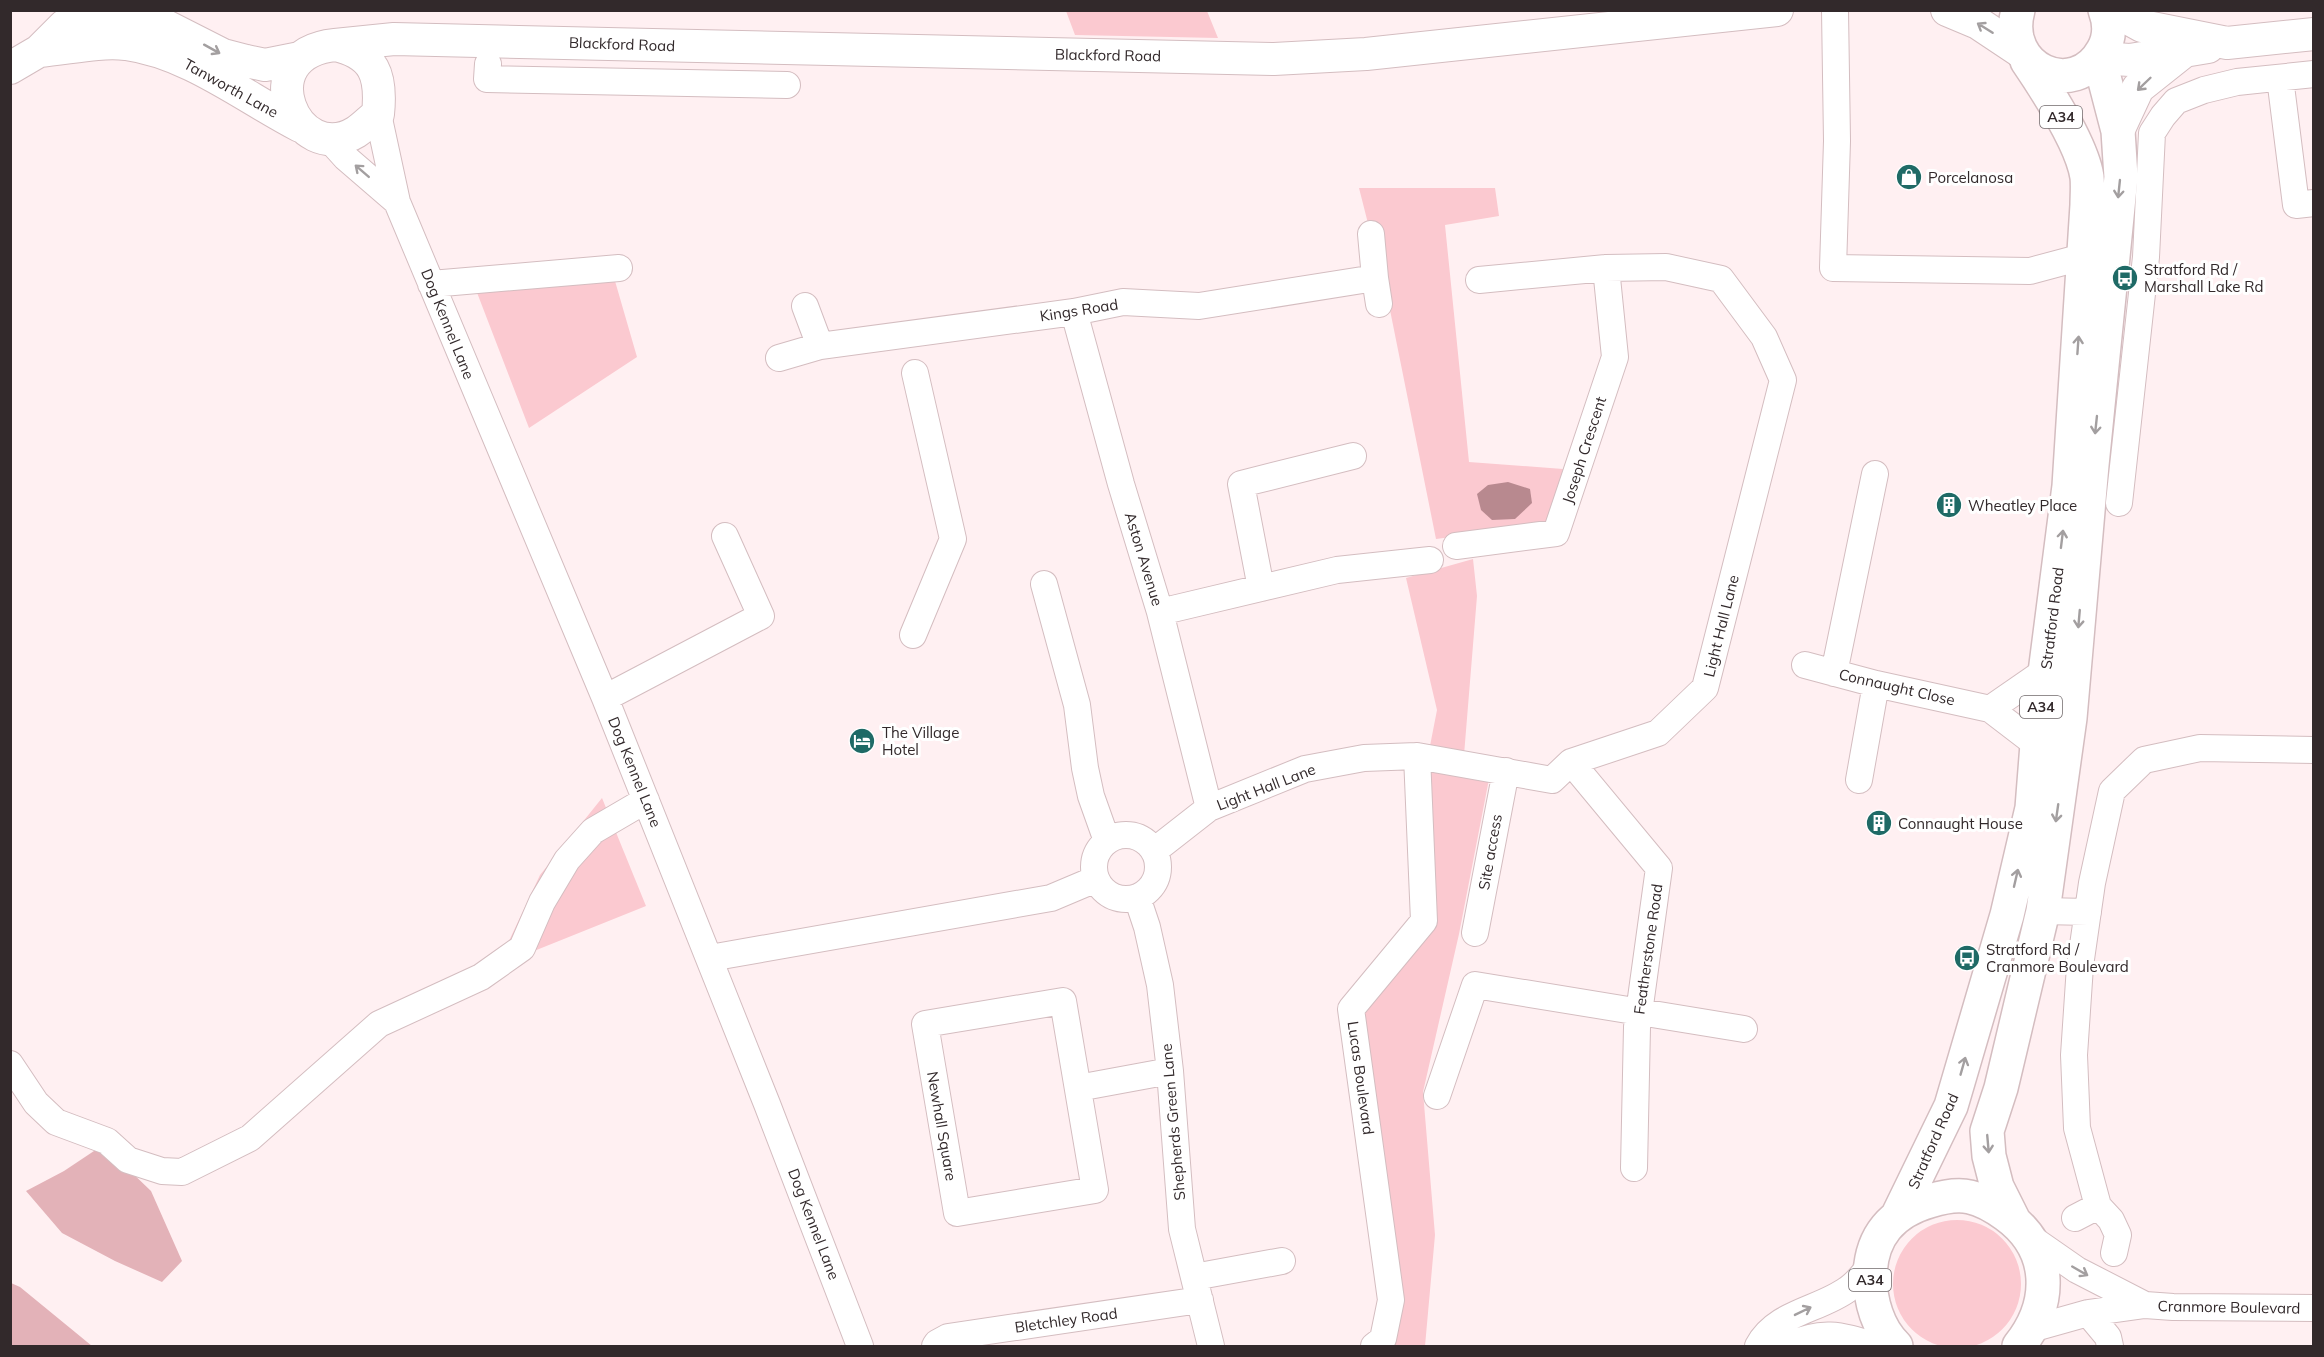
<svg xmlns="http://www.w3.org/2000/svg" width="2324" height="1357" font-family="Mulish,sans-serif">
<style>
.green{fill:#fbc9d0}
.forest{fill:#e3b2b8}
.water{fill:#b8898f}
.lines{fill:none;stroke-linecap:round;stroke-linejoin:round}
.minor-casing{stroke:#d4bdc0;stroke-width:28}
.major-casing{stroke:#d4bdc0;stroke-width:34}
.highway-casing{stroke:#d4bdc0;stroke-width:36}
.minor{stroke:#fff;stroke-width:26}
.major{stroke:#fff;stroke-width:32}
.highway{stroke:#fff;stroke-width:33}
.oneway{stroke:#a39fa0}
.labels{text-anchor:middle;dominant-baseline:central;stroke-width:6;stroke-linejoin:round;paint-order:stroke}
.shield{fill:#fff;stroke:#70696b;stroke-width:1.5}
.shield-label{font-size:14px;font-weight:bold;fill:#32292b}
.street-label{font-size:15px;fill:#32292b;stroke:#fff}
.poi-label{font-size:15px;fill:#32292b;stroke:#fff;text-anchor:start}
</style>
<rect width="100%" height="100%" fill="#fff0f2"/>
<path class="green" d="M1066 11H1207L1218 38 1075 35Z
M1359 188H1495L1499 216 1445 225 1469 462 1563 469 1550 524 1436 539 1390 310Z
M615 281 637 357 529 428 476 290Z
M1473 559 1477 596 1464 755 1429 751 1437 710 1406 578Z
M1425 769 1489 779 1459 934 1423 1092 1435 1235 1425 1346H1375L1400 1308 1363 1010 1431 923Z
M602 798 646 906 534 951 508 943 540 875Z
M1893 1284a64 64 0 1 1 128 0a64 64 0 1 1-128 0Z"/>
<path class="forest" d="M103 1145 151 1191 182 1261 162 1282 115 1261 62 1233 26 1191 64 1171Z
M11 1283 20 1287 92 1346H11Z"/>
<path class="water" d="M1508 482 1530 489 1532 503 1515 519 1492 520 1481 510 1477 494 1488 485Z"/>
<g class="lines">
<g class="minor-casing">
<path id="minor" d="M1835 10 1837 141 1833 268 2030 271 2071 260H2084
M488 64 487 79 787 85
M2280 78 2296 205 2314 203
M378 114 397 202 605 698 767 1104 860 1346
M328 138 346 158 397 202
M1375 278 1379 304
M431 284 619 268
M805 306 820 346
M1074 312 1121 484 1160 612 1209 808
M779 358 820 346 1074 312 1123 302 1199 306 1375 278 1371 234
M2119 503 2146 257 2152 133 2163 116 2176 101 2204 90 2237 82 2314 74
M1456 546 1556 533 1615 357 1606 268
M1044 584 1077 705 1085 768 1091 796 1107 841
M1261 588 1241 484 1353 456
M1160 612 1337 570 1430 560
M913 635 953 539 915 373
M1805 665 1876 684 1990 709 2037 745
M1834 673 1875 474
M605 698 761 616 725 536
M1990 709 2045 671
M1571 762 1659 868 1637 1027 1634 1168
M1859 780 1876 684
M1094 867a32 32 0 1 1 64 0a32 32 0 1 1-64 0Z
M1154 851 1209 808 1305 769 1364 758 1417 756 1552 780 1571 762 1658 733 1705 688 1783 380 1764 337 1721 279 1666 267 1606 268 1479 280
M1137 897 1147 927 1160 985 1170 1071 1182 1229 1211 1346
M2043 911 2088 912
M1475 933 1506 771
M710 958 1051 898 1096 879
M1063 1001 1095 1190 957 1213 925 1024Z
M10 1064 36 1103 56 1122 107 1141 128 1160 162 1171 182 1172 250 1138 379 1024 481 977 522 948 542 902 567 860 593 831 646 800
M1078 1088 1170 1071
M1437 1096 1475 985 1744 1029
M2075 1218 2098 1206
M2031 1238 2077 1270 2145 1305
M2114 1253 2118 1235 2111 1220 2098 1206 2077 1128 2074 1055 2080 966 2092 883 2112 791 2144 760 2200 748 2314 750
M1194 1277 1282 1261
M2088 1313 2108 1337 2110 1346
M2031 1329 2088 1313 2145 1305 2173 1307 2314 1308
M935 1346 937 1343 948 1337 1200 1300
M1374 1346 1383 1339 1391 1300 1351 1009 1424 921 1417 756
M1758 1346C1776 1312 1820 1310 1848 1289 1857 1283 1864 1273 1871 1265
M1786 1346C1822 1330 1838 1334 1875 1346"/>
</g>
<g class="major-casing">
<path id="major" d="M1947 10 1978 23 2020 51
M2113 10 2142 26 2227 43 2314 34
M335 45 394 39 436 40 1274 59 1366 54 1777 10
M335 45C375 54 382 76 378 114 371 119 364 127 356 132 296 169 247 54 335 45Z
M39 51C67 49 97 41 126 44 190 53 244 97 300 126
M2099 58 2130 60 2208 47
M10 68 39 51 64 26 125 20 160 23 223 55 246 61 265 65 300 58
M2118 131 2138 88 2182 53"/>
</g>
<g class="highway-casing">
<path id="highway" d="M2018 10C2002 68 2074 102 2103 50 2110 38 2110 23 2105 10
M1898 1215 1951 1106 2007 915 2032 808 2039 719 2069 486 2087 205C2087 196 2088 186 2087 177 2082 144 2046 89 2027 61
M2014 1221 1997 1187 1989 1156 1987 1131 2001 1088 2043 911 2070 718 2092 465 2121 177 2118 131 2099 58
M1896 1346C1878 1329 1870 1301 1870 1276 1871 1236 1892 1212 1930 1201 1943 1197 1957 1194 1970 1197 1984 1200 1995 1207 2006 1215 2053 1249 2053 1303 2019 1346"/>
</g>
<use href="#minor" class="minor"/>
<use href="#major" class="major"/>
<use href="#highway" class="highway"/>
</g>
<defs><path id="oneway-shaft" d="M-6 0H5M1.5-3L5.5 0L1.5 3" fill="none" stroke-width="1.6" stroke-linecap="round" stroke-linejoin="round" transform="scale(1.5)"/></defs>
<g class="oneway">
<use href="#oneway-shaft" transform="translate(1985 28) rotate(-148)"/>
<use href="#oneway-shaft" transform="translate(212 49) rotate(29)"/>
<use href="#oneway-shaft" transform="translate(2144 84) rotate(136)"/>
<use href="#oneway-shaft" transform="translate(362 171) rotate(-139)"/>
<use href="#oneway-shaft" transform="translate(2119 189) rotate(96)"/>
<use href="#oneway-shaft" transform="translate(2078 345) rotate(-86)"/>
<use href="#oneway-shaft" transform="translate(2096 425) rotate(96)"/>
<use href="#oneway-shaft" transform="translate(2062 539) rotate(-83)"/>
<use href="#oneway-shaft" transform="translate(2079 619) rotate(95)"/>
<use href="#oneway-shaft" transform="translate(2057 813) rotate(98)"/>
<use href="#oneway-shaft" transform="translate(2016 878) rotate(-77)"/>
<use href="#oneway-shaft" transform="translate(1963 1066) rotate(-74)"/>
<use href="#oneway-shaft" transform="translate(1988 1144) rotate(85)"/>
<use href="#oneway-shaft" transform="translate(2080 1271) rotate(30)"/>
<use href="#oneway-shaft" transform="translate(1803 1311) rotate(-26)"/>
</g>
<defs>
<g id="shop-disc" transform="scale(1.35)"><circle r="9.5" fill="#1f6a66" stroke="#fff"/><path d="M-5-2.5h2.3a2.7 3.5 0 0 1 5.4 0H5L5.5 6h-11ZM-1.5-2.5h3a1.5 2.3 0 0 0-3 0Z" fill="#fff"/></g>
<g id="bus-disc" transform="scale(1.35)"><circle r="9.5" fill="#1f6a66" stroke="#fff"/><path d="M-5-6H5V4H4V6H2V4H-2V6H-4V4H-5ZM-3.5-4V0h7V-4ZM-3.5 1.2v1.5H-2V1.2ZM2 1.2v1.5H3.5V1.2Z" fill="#fff"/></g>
<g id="building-disc" transform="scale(1.35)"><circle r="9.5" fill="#1f6a66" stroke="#fff"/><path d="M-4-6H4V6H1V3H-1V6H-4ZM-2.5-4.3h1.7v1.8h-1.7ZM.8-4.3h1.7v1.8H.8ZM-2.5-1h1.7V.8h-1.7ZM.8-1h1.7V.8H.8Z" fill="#fff"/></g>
<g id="hotel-disc" transform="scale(1.35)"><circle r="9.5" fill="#1f6a66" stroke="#fff"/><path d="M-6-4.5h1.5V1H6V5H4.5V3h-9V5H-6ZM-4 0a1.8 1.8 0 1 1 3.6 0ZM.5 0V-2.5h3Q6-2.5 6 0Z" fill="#fff"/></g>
</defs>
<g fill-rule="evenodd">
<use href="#shop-disc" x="1909" y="177"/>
<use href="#bus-disc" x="2125" y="278"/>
<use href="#building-disc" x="1949" y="505"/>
<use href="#hotel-disc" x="862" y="741"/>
<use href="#building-disc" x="1879" y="823"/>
<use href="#bus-disc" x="1967" y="958"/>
</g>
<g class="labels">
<g class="shield">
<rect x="2040" y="106" width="42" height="22" rx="4.5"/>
<rect x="2020" y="696" width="42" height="22" rx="4.5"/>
<rect x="1849" y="1269" width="42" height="22" rx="4.5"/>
</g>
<g class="shield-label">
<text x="2061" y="117">A34</text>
<text x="2041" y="707">A34</text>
<text x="1870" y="1280">A34</text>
</g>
<g class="street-label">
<text transform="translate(622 44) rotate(2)">Blackford Road</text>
<text transform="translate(1108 55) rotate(1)">Blackford Road</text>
<text transform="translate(231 88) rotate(29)">Tanworth Lane</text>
<text transform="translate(1079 310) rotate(-9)">Kings Road</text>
<text transform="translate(448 324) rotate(68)">Dog Kennel Lane</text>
<text transform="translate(1584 450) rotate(-72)">Joseph Crescent</text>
<text transform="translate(1144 559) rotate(73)">Aston Avenue</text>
<text transform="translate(2052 618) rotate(-83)">Stratford Road</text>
<text transform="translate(1721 626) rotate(-76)">Light Hall Lane</text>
<text transform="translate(1897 687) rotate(13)">Connaught Close</text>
<text transform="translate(635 772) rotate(68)">Dog Kennel Lane</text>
<text transform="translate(1266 787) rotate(-21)">Light Hall Lane</text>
<text transform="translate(1490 852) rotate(-80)">Site access</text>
<text transform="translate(1648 949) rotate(-82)">Featherstone Road</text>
<text transform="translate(1361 1078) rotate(82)">Lucas Boulevard</text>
<text transform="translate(1173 1122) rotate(-95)">Shepherds Green Lane</text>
<text transform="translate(942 1126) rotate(80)">Newhall Square</text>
<text transform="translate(1933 1141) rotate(-66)">Stratford Road</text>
<text transform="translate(814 1224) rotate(69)">Dog Kennel Lane</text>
<text transform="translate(2229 1307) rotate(1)">Cranmore Boulevard</text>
<text transform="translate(1066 1320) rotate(-8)">Bletchley Road</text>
</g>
<g class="poi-label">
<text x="1928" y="177">Porcelanosa</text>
<text x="2144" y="269">Stratford Rd /<tspan x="2144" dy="17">Marshall Lake Rd</tspan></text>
<text x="1968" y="505">Wheatley Place</text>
<text x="882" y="732">The Village<tspan x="882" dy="17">Hotel</tspan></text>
<text x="1898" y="823">Connaught House</text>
<text x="1986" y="949">Stratford Rd /<tspan x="1986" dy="17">Cranmore Boulevard</tspan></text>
</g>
</g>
<rect width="2324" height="1357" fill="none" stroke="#32292b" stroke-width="24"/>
</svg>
